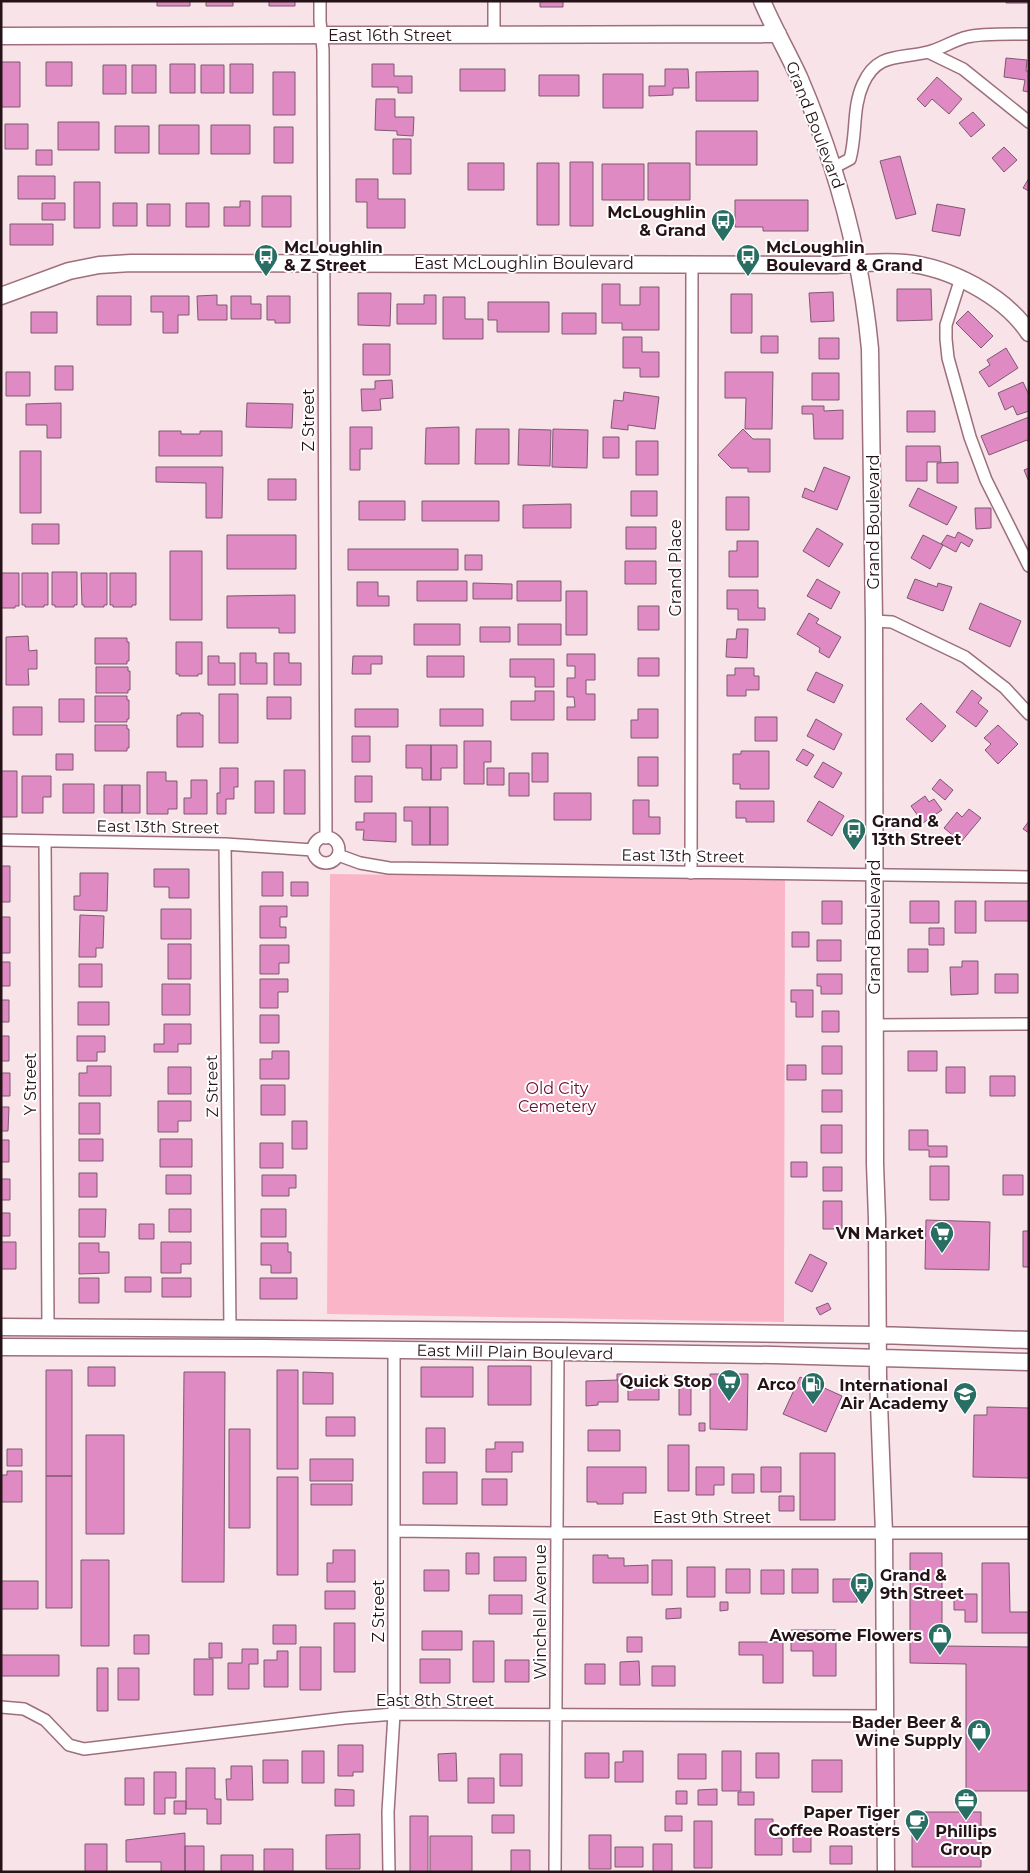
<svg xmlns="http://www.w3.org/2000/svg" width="1030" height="1873" font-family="Montserrat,sans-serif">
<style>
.green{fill:#fbb5c9}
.building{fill:#df8ac2;stroke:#7e5871}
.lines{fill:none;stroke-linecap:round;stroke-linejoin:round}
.street-casing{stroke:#9d6f7c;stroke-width:14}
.secondary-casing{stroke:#9d6f7c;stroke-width:19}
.street{stroke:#fff;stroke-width:11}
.secondary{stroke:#fff;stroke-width:16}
.labels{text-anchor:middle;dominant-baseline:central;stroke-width:4;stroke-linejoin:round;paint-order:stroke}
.street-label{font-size:16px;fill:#251318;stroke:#fff}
.poi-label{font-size:16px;font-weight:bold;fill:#251318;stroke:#fff;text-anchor:end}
.park-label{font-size:16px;fill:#660d34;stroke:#fff}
</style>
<rect width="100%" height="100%" fill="#f8e3e8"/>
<path class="green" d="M330 874 785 880 784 1322 327 1314Z"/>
<path class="building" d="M157 1H190V6H157Z
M206 1H233V6H206Z
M269 1H295V6H269Z
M540 1H563V7H540Z
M1006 1H1029V3H1006Z
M1006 58 1027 60 1026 71H1029V92L1023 91 1025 80 1004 77Z
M1 62H20V107H1Z
M46 62H72V86H46Z
M170 64H195V93H170Z
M230 64H253V93H230Z
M372 64H394V76H412V93H398V87H372Z
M103 65H126V94H103Z
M132 65H156V93H132Z
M201 65H224V93H201Z
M460 69H505V91H460Z
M665 69H688L689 88H673V95L649 96V86H665Z
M758 71V101H696V72Z
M273 72H295V115H273Z
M603 74H643V108H603Z
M539 75H579V96H539Z
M937 77 962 99 949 114 932 99 925 107 917 99Z
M376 99H395V117H414L413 136 397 135V131L375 130Z
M973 112 985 125 971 137 959 123Z
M58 122H99V150H58Z
M5 124H28V149H5Z
M159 125H199V154H159Z
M211 125H250V154H211Z
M115 126H149V153H115Z
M274 127H293V163H274Z
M696 131H757V165H696Z
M393 139H411V174H393Z
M1004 147 1017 160 1004 172 992 158Z
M36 150H52V165H36Z
M900 156 916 214 896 219 880 161Z
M570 162H593V226H570Z
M468 163H504V190H468Z
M537 163H559V225H537Z
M648 163H690V200H648Z
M602 164H644V200H602Z
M18 176H55V199H18Z
M1029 178V191L1023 188Z
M356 179H378V199H405V228H367V202H356Z
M74 182H100V228H74Z
M262 196H291V227H262Z
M735 200H808V231H763V227H735Z
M240 201H250V226H224V207H240Z
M42 203H65V220H42Z
M113 203H137V226H113Z
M186 203H209V227H186Z
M147 204H170V226H147Z
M937 204 965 209 960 236 932 231Z
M10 224H53V245H10Z
M602 284H620V305H640V287H659V330H622V323H602Z
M897 289H931L932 320 897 321Z
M833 292 834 321 811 322 809 293Z
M358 293H391L390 326 358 325Z
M731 294H752V333H731Z
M217 295V305H227V320H198L197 296Z
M424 295H436V324H397V304H424Z
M97 296H131V325H97Z
M151 296H189V315H178V333H163V312H151Z
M231 296H251V304H261V319H231Z
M267 296H290V323H275V320H267Z
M443 297H465V319H483V339H443Z
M488 302H549V332H497V320H488Z
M968 311 993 336 981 348 956 323Z
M31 312H57V333H31Z
M562 313H596V334H562Z
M761 336H778V353H761Z
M623 337H642V352H659V377H640V368H623Z
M819 338H839V359H819Z
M363 344H390V375H363Z
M1006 348 1018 368 989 387 979 372 990 365 987 360Z
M55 366H73V390H55Z
M6 372H30V396H6Z
M725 372H773L772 429H745L746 398H725Z
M812 373H839V400H812Z
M392 380 393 398 380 399 381 410 362 411 361 389H375V381Z
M1023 382 1029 395V411L1017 415 1013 406 1005 410 998 393Z
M624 392 659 397 655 429 628 425V430L611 428 614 400 623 401Z
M61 403V438H47V425H26V404Z
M247 403 293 404 292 428 246 427Z
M802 406H824V411L843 410V439H814L813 414H802Z
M907 411H935V432H907Z
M1029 417V443L1027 440 989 455 981 436Z
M350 427H372V449H360V470H350Z
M459 427V464H425L426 428Z
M476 429H509V464H475Z
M519 429 551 430 550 466 518 465Z
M553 429 588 430 587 468 552 467Z
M743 429 753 439H770V472H748V468H731L718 455Z
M159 431H181V434H200V431H222V456H159Z
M603 437H619V458H603Z
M636 441H658V475H636Z
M906 446H940L941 462H927V481H906Z
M20 451H41V513H20Z
M958 462V483H937V463Z
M156 467H223L222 518H206V483L156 482Z
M824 467 850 477 837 510 802 497 805 488 814 492Z
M1029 468V482L1024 470Z
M268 479H296V500H268Z
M918 488 957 507 947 525 909 506Z
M631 491H657V516H631Z
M726 497H749V530H726Z
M359 501H405V520H359Z
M422 501H499V521H422Z
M571 504V528H523V505Z
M975 508H991V528L976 529Z
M32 524H59V544H32Z
M626 527H656V549H626Z
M817 528 843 544 829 567 803 551Z
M958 532 973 540 969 547 961 542 956 552 941 544 947 535 955 538Z
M227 535H296V569H227Z
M923 535 943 545 930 569 911 558Z
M737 541H758V577H729V551H737Z
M348 549H458V570H348Z
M170 551H202V620H170Z
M465 555H482V570H465Z
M625 561H656V584H625Z
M52 572H77V605H74V607H55V605H52Z
M1 573H19V606H15V608H1Z
M22 573H48V605H44V607H25V605H22Z
M81 573H107V605H104V607H84V605H82Z
M110 573H136V605H132V607H113V605H110Z
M817 579 840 592 831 609 807 596Z
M915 579 937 587 938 583 952 587 943 611 907 598Z
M417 581H467V601H417Z
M517 581H561V601H517Z
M357 582H378V596H389V606H357Z
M473 583 512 584V599H473Z
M727 590H758V608H765V620H738V609H727Z
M566 591H587V635H566Z
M295 595V633H279V628H227V596Z
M980 603 1021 621 1010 647 969 629Z
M638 606H659V630H638Z
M809 613 819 619 816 623 841 637 829 658 819 652 820 648 797 634Z
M414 624H460V645H414Z
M518 624H561V645H518Z
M480 627H510V642H480Z
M737 629H748L747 658 726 657 727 639H736Z
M28 636 29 651 37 650V669H28L29 685H6V637Z
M95 638H127V642H129V661H127V664H95Z
M176 642H202V674H198V676H179V674H176Z
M240 653H256V663H267V684H240Z
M274 653H289V663H301V685H274Z
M567 654H595V680H586V694H595V720H567V707H575L574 697H567V678H575V666H567Z
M208 656H219V663H235V685H208Z
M353 656H382V664H371V674H352Z
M427 656H464V677H427Z
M638 658H659V676H638Z
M510 659H554V687H535V677H510Z
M96 667H128V671H130V690H128V693H96Z
M735 668H754V676H759V690H746V696H727V675H735Z
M816 672 843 685 834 703 807 690Z
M972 690 982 698 978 703 988 711 976 727 956 712Z
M535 691H554V720H511V701H535Z
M219 694H238V743H219Z
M95 696H127V700H129V719H127V722H95Z
M267 697H291V719H267Z
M59 699H84V722H59Z
M921 703 946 726 932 742 906 719Z
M13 707H42V735H13Z
M355 709H398V727H355Z
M440 709H483V726H440Z
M638 709H658V738H631V720H638Z
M181 713H200V715H203V747H177V715H181Z
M755 717H777V741H755Z
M816 719 842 734 834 750 807 736Z
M95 725H127V729H129V748H127V751H95Z
M998 725 1018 744 998 764 985 750 991 744 984 738Z
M352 736H370V762H352Z
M464 741H491V762H484V784H464Z
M406 745H431V780H422V768H406Z
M431 745H457V768H441V780H431Z
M803 749 814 755 807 766 796 760Z
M741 751H769V789H740V784H733V754H741Z
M532 753H548V782H532Z
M56 754H73V770H56Z
M638 757H658V786H638Z
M823 762 842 773 833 788 814 777Z
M220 768H238V787H234V799H226V814H217V793H220Z
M487 768H504V785H487Z
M284 770H305V814H284Z
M1 771H17V817H1Z
M147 772H166V781H177V809H168V814H147Z
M509 773H529V796H509Z
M22 776H51V797H43V813H22Z
M355 776H372V802H355Z
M940 779 953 790 945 800 932 789Z
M191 780H207V814H184V798H191Z
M255 781H274V813H255Z
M63 784H94V813H63Z
M104 785H122V813H104Z
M122 785H140V813H122Z
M554 793H591V820H554Z
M925 796 929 802 934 799 942 810 923 823 911 806Z
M633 800H649V817H660V834H633Z
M736 801H774V822H746V818H736Z
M819 801 844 816 832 836 807 821Z
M404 807H430V845H412V821H404Z
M430 807H448V845H430Z
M969 809 981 818 961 842 944 828 957 812 962 817Z
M364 813H396V842L363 840 364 830H356V822H364Z
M1029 821V833L1023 829Z
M1 866H10V902H1Z
M154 869H189V898H169V887H154Z
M262 872H283V896H262Z
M80 873H108L107 911 74 910V896H80Z
M291 882H308V896H291Z
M822 901H842V924H822Z
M910 901H939V923H910Z
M955 901H976V933H955Z
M985 901H1029V921H985Z
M260 906H287V917H280V927H286V938H260Z
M161 909H191V939H161Z
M80 915 104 916 103 948H96V957H79Z
M1 917H10V953H1Z
M929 928H944V945H929Z
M792 932H809V947H792Z
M817 940H841V961H817Z
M168 944H191V979H168Z
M260 945H289V963H279V974H260Z
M908 949H928V972H908Z
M962 961H978V994L951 995 950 967H962Z
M1 962H10V986H1Z
M79 964H102V987H79Z
M817 974H842V994H821V986H817Z
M995 974H1018V993H995Z
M260 979H288V992H278V1008H260Z
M162 984H190V1015H162Z
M791 990H813V1017H796V1002H791Z
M1 1000H9V1022H1Z
M78 1002H109V1025H78Z
M822 1011H839V1032H822Z
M260 1015H279V1043H260Z
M164 1024H191V1044H178V1052H154V1044H164Z
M1 1036H9V1061H1Z
M77 1036H105V1052H97V1061H77Z
M822 1046H842V1074H822Z
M272 1051H289V1079H260V1059H272Z
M908 1051H937V1071H908Z
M787 1065H806V1080H787Z
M87 1066H111V1096H79V1073H87Z
M168 1067H191V1094H168Z
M946 1067H965V1093H946Z
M1 1073H10V1096H1Z
M990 1076H1015V1096H990Z
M261 1085H285V1115H261Z
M822 1090H842V1112H822Z
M158 1101H191V1121H178V1132H158Z
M79 1103H100V1134H79Z
M1 1107H9L8 1131H1Z
M292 1121H307V1149H292Z
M821 1125H842V1153H821Z
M909 1130H928V1146H947V1157H929V1150H909Z
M79 1139H103V1161H79Z
M160 1139H192V1167H160Z
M1 1140H9V1162H1Z
M260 1143H283V1168H260Z
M791 1162H807V1177H791Z
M930 1166H949V1200H930Z
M823 1167H842V1191H823Z
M79 1173H97V1197H79Z
M166 1175H191V1194H166Z
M262 1175H296V1188H289V1196H262Z
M1003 1175H1023V1195H1003Z
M1 1179H10V1200H1Z
M823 1201H842V1229H823Z
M79 1209H106L105 1237H79Z
M169 1209H191V1232H169Z
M261 1209H286V1237H261Z
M1 1213H10V1236H1Z
M926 1220 990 1222 989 1270 925 1269Z
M139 1224H154V1239H139Z
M1023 1231H1029V1267H1023Z
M1 1242H16V1269H1Z
M161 1242H191V1264H181V1273H161Z
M79 1243H99V1252H109V1273L79 1274Z
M261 1243H288V1252H291V1273H271V1265H261Z
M810 1254 827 1263 812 1292 795 1283Z
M125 1277H151V1292H125Z
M79 1278H99V1303H79Z
M162 1278H191V1297H162Z
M260 1278H297V1299H260Z
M828 1303 831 1309 820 1315 816 1308Z
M488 1366H531V1405H488Z
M88 1367H115V1386H88Z
M421 1367H473V1397H421Z
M46 1370H72V1476H46Z
M277 1370H298V1469H277Z
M184 1372H225L224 1582H182Z
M303 1372 333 1373V1404H303Z
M617 1374H623V1380H617Z
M710 1374H748L747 1430 710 1429Z
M659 1375H665V1381H659Z
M800 1377 842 1396 826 1432 783 1414Z
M628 1378H659V1400H628Z
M618 1380V1402H598V1405L586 1406V1381Z
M679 1380H691V1415H679Z
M987 1407 1029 1408V1478L973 1477 974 1415H987Z
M326 1417H355V1436H326Z
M699 1423H705V1431H699Z
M426 1428H445V1463H426Z
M229 1429H250V1528H229Z
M588 1430H620V1451H588Z
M86 1435H124V1534H86Z
M495 1442H523V1452H512V1472H486V1449H495Z
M668 1445H689V1491H668Z
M7 1449H22V1466H7Z
M800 1453H835V1520H800Z
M310 1459H353V1481H310Z
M587 1467H646V1493H623V1504H597V1502H587Z
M696 1467H724V1485H714V1495H696Z
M761 1467H781V1492H761Z
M7 1471H22V1502H1V1475H7Z
M423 1472H457V1504H423Z
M732 1474H754V1493H732Z
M46 1476H72V1608H46Z
M277 1477H298V1575H277Z
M482 1479H507V1505H482Z
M311 1484H352V1505H311Z
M779 1496H794V1511H779Z
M333 1550H355V1582H327V1563H333Z
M466 1553H479V1574H466Z
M910 1553H942V1646L1029 1647V1791H966V1664L910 1663Z
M593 1555H608V1558H624V1566L648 1565V1583H593Z
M494 1557H526V1581H494Z
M81 1560H109V1646H81Z
M652 1560H672V1595H652Z
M982 1563H1009L1010 1612H1029V1633H982Z
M687 1567H715V1597H687Z
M726 1569H750V1593H726Z
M792 1569H818V1593H792Z
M424 1570H449V1591H424Z
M761 1570H784V1594H761Z
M833 1579H857V1602H833Z
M1 1581H38V1609H1Z
M325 1591H355V1609H325Z
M954 1594H977V1622H965V1610H954Z
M489 1595H522V1614H489Z
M720 1602H728V1610L720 1611Z
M681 1608V1618L666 1619V1609Z
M334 1623H355V1672H334Z
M273 1625H296V1644H273Z
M791 1630H836V1676H813V1651H791Z
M422 1631H462V1650H422Z
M134 1635H149V1654H134Z
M627 1637H642V1652H627Z
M473 1641H494V1682H473Z
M739 1642H783V1683H763V1655H739Z
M209 1643H222V1658H209Z
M300 1647H321V1690H300Z
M242 1649H258V1664H249V1689H228V1663H242Z
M277 1651H288V1687H264V1660H277Z
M1 1655H59V1676H1Z
M194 1659H213V1695H194Z
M420 1659H450V1683H420Z
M505 1660H529V1682H505Z
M639 1661 640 1685H620V1662Z
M585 1664H605V1684H585Z
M652 1666H675V1686H652Z
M97 1668H108V1711H97Z
M118 1668H139V1700H118Z
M338 1745H363V1772H353V1776H338Z
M302 1751H324V1783H302Z
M623 1751H643V1782H615V1762H623Z
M722 1751H741V1791H722Z
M456 1753 457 1781H439L438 1754Z
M585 1753H609V1778H585Z
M756 1753H779V1778H756Z
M500 1754H522V1786H500Z
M678 1754H706V1779H678Z
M263 1760H288V1783H263Z
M812 1760H842V1792H812Z
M231 1766H252L253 1800H227L226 1779H231Z
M186 1768H215V1799H221V1824H207V1809H186Z
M154 1772H176V1798H165V1814H154Z
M125 1778H144V1805H125Z
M468 1778H494V1803H468Z
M335 1789 354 1790V1806H335Z
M717 1789V1805H698V1790Z
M676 1791H687V1804H676Z
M738 1792H754V1805H738Z
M174 1801H186V1814H174Z
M912 1812H981V1867H912Z
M492 1815H514V1833H492Z
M410 1816H428V1872H410Z
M665 1816H682V1831H665Z
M755 1819H773V1838H782V1855H755Z
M694 1821H712V1868H694Z
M793 1826H811V1852H793Z
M185 1833V1872H161V1862H126V1840Z
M360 1834V1869H326V1835Z
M589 1835H611V1869H589Z
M430 1836H472V1872H430Z
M85 1844H107V1872H85Z
M653 1844H672V1872H653Z
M185 1846H204V1872H185Z
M830 1846H852V1864H830Z
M615 1847H643V1867H615Z
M264 1849H293V1872H264Z
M511 1850H530V1872H511Z
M221 1855H253V1872H221Z"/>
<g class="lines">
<g class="street-casing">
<path id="street" d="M320 1V21L323 50 326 838
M494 35V1
M928 52 963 69 1029 122
M833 168 850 159C857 134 852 108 863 84 877 52 900 59 928 52 941 49 954 40 967 37 982 33 1012 34 1029 34
M961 278 946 325V339L948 358 970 437 986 480 1029 566
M874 621 892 622 965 657 1005 688 1029 714
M313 850a13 13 0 1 1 26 0a13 13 0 1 1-26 0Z
M1 840 225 844 313 850
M45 841 48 1327
M225 844 230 1329
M338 855 360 863 389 868 1029 877
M691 873 692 263
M874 1025 1029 1024
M395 1531 557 1533H1029
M1 1707 24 1709 45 1720 69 1745 84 1749 345 1718 394 1714 885 1716
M389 1872 388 1812 394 1714V1349
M555 1872 558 1353"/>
</g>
<g class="secondary-casing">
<path id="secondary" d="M762 1C773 27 787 51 799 77 837 166 861 253 870 349L874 621 875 1164 877 1219 878 1377 884 1533 886 1872
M1 36 778 34
M1 296 69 271 99 265 131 263 836 265C859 263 883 261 905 263 949 267 1005 296 1029 333
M1 1327 557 1331 878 1335 1029 1340
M1 1347 264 1348 773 1355 1029 1362"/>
</g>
<use href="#street" class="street"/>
<use href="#secondary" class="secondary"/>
</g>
<defs>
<g id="bus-pin" transform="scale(1.25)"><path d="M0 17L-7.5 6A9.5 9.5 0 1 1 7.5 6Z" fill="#286e63" stroke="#fff"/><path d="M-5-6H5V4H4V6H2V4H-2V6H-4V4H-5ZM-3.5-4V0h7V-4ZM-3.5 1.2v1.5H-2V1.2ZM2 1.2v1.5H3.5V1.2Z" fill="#fff"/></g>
<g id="supermarket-pin" transform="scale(1.25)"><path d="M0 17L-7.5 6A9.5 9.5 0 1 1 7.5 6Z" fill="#286e63" stroke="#fff"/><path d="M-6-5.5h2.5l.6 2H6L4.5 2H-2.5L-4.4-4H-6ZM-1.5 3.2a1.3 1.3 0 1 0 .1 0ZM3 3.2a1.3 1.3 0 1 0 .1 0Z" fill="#fff"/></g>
<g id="fuel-pin" transform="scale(1.25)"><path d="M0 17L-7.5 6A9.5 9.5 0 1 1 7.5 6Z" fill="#286e63" stroke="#fff"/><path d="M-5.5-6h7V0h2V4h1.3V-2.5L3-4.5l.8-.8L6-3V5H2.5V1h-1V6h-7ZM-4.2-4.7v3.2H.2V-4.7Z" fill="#fff"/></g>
<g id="school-pin" transform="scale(1.25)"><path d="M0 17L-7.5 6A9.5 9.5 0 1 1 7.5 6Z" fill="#286e63" stroke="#fff"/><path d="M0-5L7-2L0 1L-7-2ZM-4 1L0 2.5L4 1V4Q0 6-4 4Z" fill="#fff"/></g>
<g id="shop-pin" transform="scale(1.25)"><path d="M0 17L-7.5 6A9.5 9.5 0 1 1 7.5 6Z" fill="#286e63" stroke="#fff"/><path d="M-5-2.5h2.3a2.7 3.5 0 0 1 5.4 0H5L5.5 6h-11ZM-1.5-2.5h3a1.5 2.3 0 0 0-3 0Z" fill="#fff"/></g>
<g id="office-pin" transform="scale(1.25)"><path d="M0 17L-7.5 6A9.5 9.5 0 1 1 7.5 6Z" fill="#286e63" stroke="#fff"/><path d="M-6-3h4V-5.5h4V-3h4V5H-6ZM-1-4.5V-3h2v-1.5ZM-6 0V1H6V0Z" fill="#fff"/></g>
<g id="cafe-pin" transform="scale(1.25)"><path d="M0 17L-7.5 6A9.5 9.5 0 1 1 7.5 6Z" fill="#286e63" stroke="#fff"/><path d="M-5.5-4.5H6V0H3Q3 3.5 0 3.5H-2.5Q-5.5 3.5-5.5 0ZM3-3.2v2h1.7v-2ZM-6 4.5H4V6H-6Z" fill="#fff"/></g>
</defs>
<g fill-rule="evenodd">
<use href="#bus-pin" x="723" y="221"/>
<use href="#bus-pin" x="266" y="256"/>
<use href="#bus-pin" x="748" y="256"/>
<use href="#bus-pin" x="854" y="830"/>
<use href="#supermarket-pin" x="942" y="1233"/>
<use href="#supermarket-pin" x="729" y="1381"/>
<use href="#fuel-pin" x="813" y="1384"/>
<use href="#school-pin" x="965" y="1394"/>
<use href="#bus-pin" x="862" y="1584"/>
<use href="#shop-pin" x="940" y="1635"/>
<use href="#shop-pin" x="979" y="1731"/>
<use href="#office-pin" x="966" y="1800"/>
<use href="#cafe-pin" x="917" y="1821"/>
</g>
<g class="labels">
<g class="street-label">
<text x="390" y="35">East 16th Street</text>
<text transform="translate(815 125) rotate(69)">Grand Boulevard</text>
<text x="524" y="263">East McLoughlin Boulevard</text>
<text transform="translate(308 420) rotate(-90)">Z Street</text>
<text transform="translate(873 522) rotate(-90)">Grand Boulevard</text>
<text transform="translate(675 568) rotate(-90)">Grand Place</text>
<text transform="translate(158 827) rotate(1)">East 13th Street</text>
<text transform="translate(683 856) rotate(1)">East 13th Street</text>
<text transform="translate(874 927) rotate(-90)">Grand Boulevard</text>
<text transform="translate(30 1084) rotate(-90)">Y Street</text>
<text transform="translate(212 1086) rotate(-91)">Z Street</text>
<text transform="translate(515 1352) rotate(1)">East Mill Plain Boulevard</text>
<text x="712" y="1517">East 9th Street</text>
<text transform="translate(378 1611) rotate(-90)">Z Street</text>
<text transform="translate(540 1612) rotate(-90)">Winchell Avenue</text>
<text x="435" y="1700">East 8th Street</text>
</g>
<g class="poi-label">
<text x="706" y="212">McLoughlin<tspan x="706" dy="18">&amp; Grand</tspan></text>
<text x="284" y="247" text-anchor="start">McLoughlin<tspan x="284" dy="18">&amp; Z Street</tspan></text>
<text x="766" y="247" text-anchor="start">McLoughlin<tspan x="766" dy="18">Boulevard &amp; Grand</tspan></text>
<text x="872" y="821" text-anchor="start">Grand &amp;<tspan x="872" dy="18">13th Street</tspan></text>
<text x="924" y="1233">VN Market</text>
<text x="712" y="1381">Quick Stop</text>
<text x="796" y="1384">Arco</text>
<text x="948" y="1385">International<tspan x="948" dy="18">Air Academy</tspan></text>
<text x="880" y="1575" text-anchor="start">Grand &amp;<tspan x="880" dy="18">9th Street</tspan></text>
<text x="922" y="1635">Awesome Flowers</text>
<text x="962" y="1722">Bader Beer &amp;<tspan x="962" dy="18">Wine Supply</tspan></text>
<text x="900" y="1812">Paper Tiger<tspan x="900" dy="18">Coffee Roasters</tspan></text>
<text x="966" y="1831" text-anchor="middle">Phillips<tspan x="966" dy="18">Group</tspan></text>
</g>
<g class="park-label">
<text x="557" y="1088">Old City<tspan x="557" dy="18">Cemetery</tspan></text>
</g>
</g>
<rect width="1030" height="1873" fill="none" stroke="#251318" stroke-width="5"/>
</svg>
